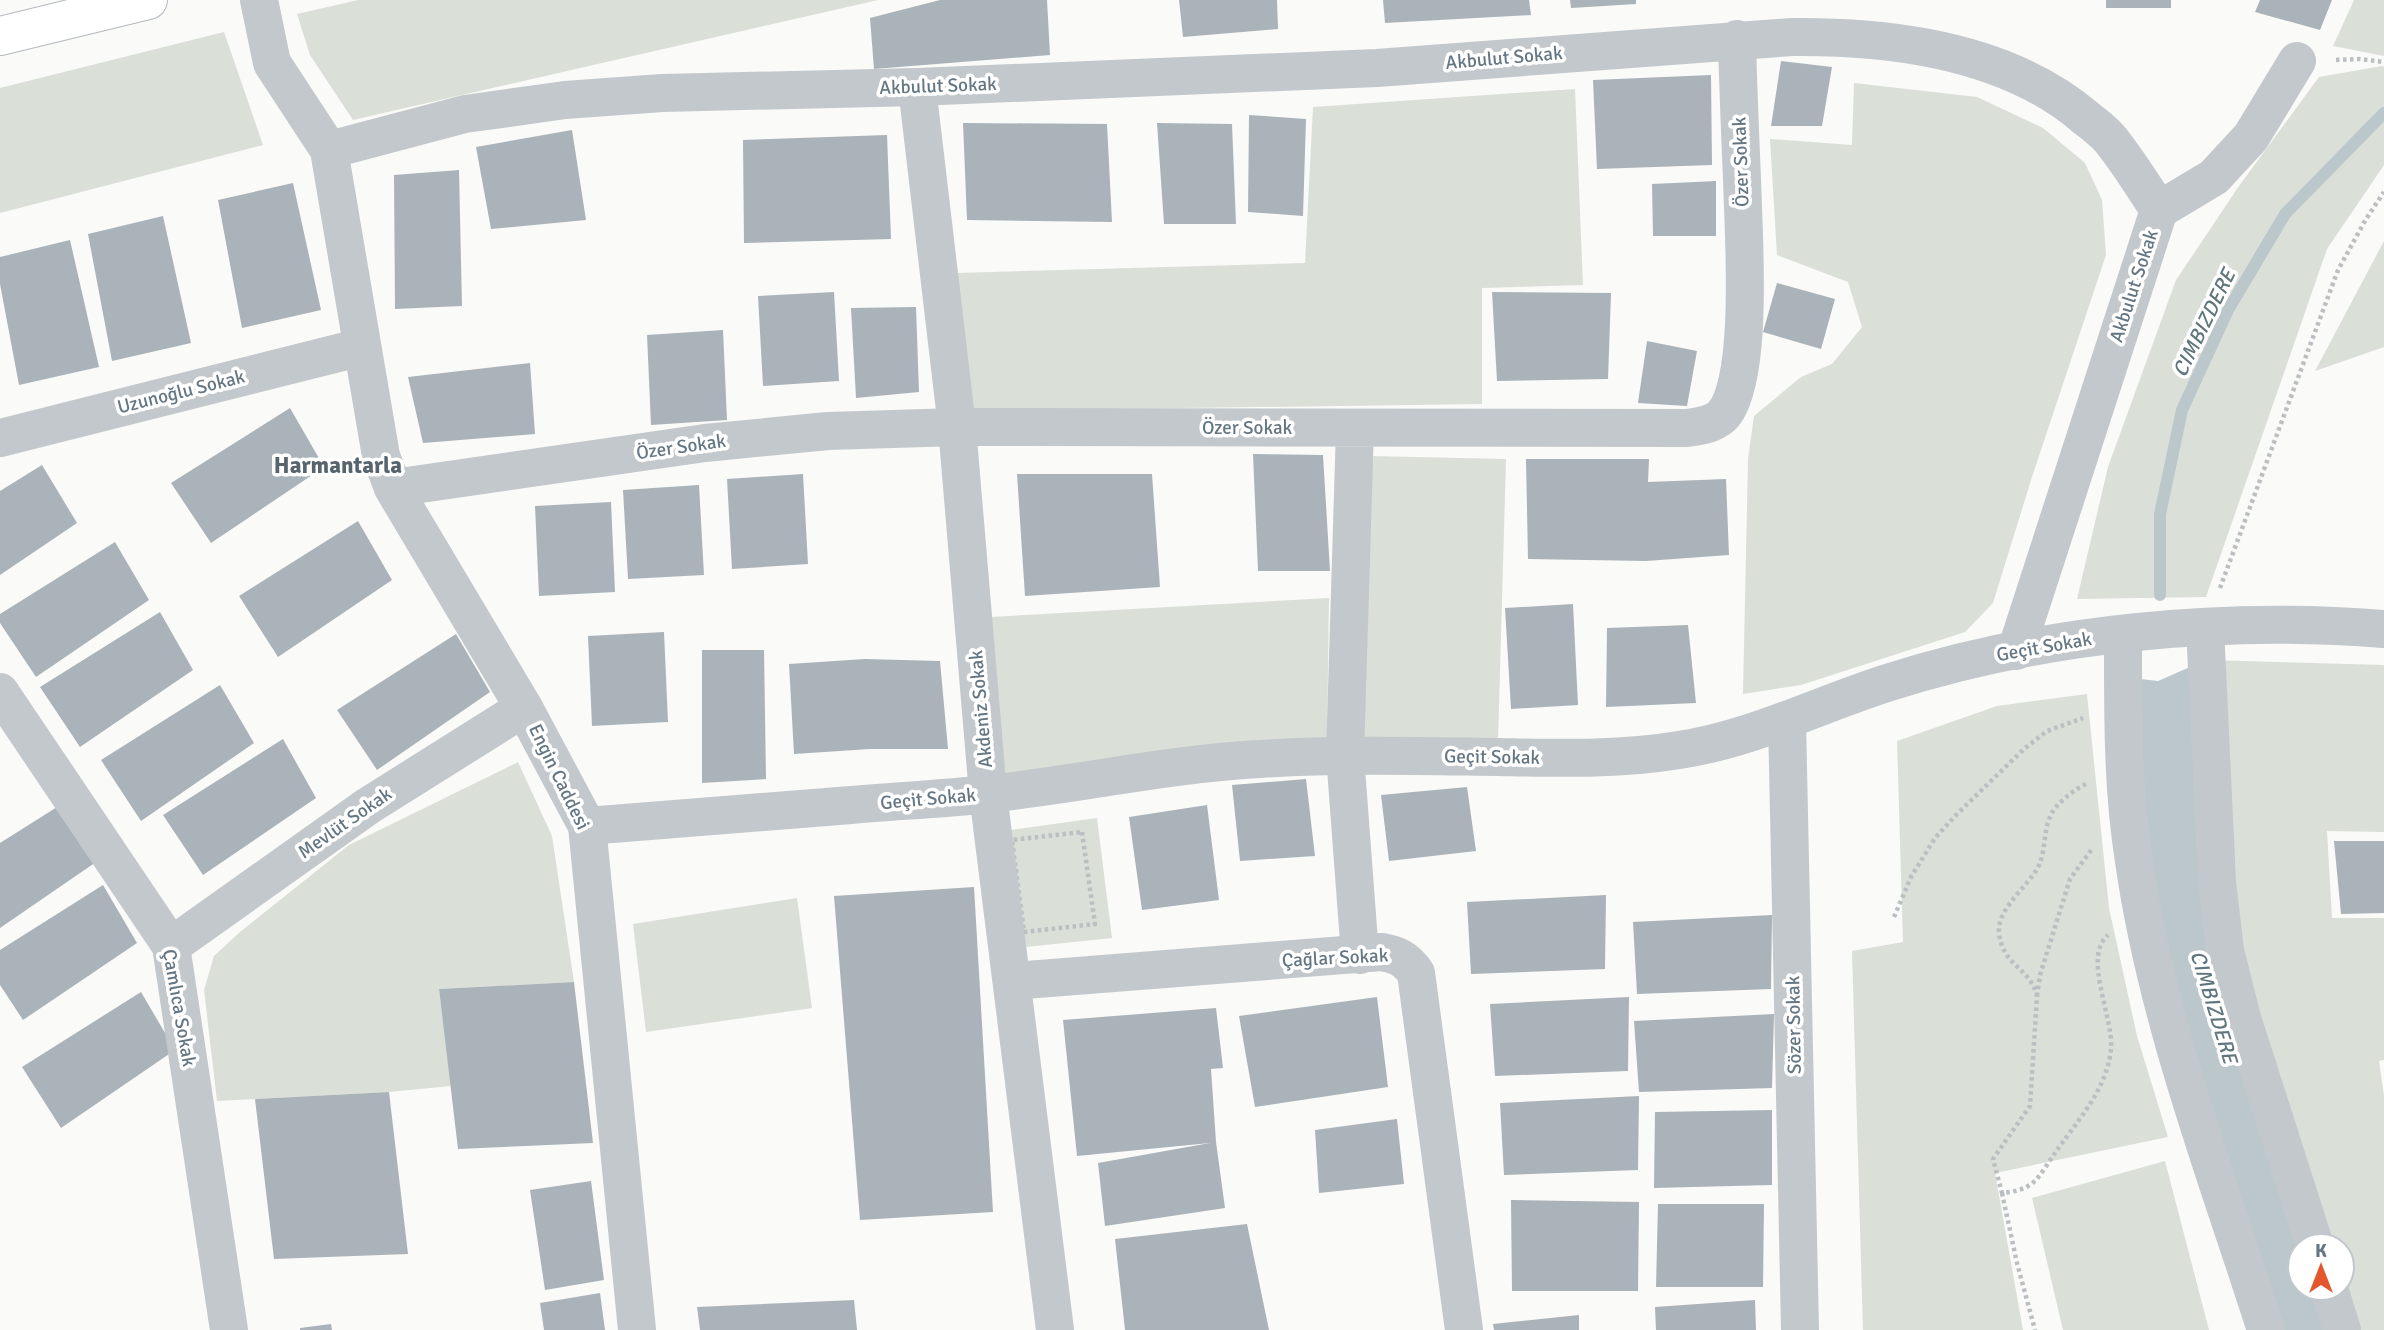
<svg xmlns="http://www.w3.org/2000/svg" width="2384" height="1330" font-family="Signika,sans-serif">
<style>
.green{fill:#dadfd7}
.water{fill:#bbc7cb}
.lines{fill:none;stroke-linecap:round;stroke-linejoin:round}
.stream{stroke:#bbc7cb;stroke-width:12}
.building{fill:#aab3b9}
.highway-casing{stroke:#b4b9bd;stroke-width:40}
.path{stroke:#bbbfc2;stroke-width:4.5;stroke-dasharray:3.5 3.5;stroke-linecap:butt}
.minor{stroke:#c3c8cc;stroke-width:38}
.highway{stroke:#fff;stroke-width:38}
.labels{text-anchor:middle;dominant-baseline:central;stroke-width:7;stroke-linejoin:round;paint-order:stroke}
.street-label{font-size:19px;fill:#657683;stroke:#fff}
.water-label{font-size:21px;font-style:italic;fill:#60757c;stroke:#fff}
.quarter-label{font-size:23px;font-weight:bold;fill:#57646e;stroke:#fff}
</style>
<rect width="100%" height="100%" fill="#fafaf8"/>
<path class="green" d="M358 0H878L353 120 310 55 297 14Z
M2354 0H2384V56L2333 46Z
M224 32 263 145 0 213V88Z
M2382 66 2384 67V165L2327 249 2206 597 2077 599 2108 467 2176 280 2239 186 2319 77Z
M1854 83 1977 97 2043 128 2085 163 2102 200 2106 255 2032 477 1993 603 1965 632 1801 685 1743 694 1748 459 1754 416 1801 377 1832 364 1862 327 1848 282 1777 255 1770 139 1852 145Z
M1575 89 1583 285 1482 288V404L967 411 957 273 1305 263 1313 107Z
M2384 241V347L2315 371Z
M1369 456 1506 459 1498 742 1361 738Z
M1329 598 1327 741 1002 781 990 617Z
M2206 660 2384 665V832L2327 831 2332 918H2384V1060L2379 1061 2384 1096V1330H2341L2342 1246H2316L2225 951Z
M2087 694 2109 908 2137 1036 2168 1137 1995 1173 2023 1330H1863L1852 951 1903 942 1897 741 1997 706Z
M518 762 552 836 574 982 439 989 451 1086 389 1092 217 1101 204 990 214 956 240 932 349 845Z
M1097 818 1112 938 1026 947 1011 830Z
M797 898 812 1008 646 1032 633 924Z
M2165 1161 2209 1330H2063L2032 1198Z"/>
<path class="water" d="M2206 660 2217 882 2300 1246V1288H2329L2342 1330H2266L2185 1077 2123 677 2158 681Z"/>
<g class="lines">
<path class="stream" d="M2160 595V514L2182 410 2228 310 2285 214 2384 113"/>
</g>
<path class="building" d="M940 0H1047L1050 55 874 69 870 18Z
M1179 0H1277L1278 29 1183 37Z
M1383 0H1529L1531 15 1385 23Z
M1570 0H1636V4L1571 8Z
M2106 0H2171V8H2106Z
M2260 0H2332L2320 30 2255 12Z
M1781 61 1832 67 1822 126H1771Z
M1711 75 1712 165 1597 169 1593 80Z
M1249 115 1306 119 1303 216 1248 212Z
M963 123 1107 124 1112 222 967 220Z
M1157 123 1232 124 1236 224H1164Z
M572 130 586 220 491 229 476 147Z
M887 135 891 239 744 243 743 140Z
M459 170 462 306 395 309 394 175Z
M1716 181V236H1653L1652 184Z
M293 183 321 310 242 328 218 200Z
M163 216 191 343 112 361 88 234Z
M70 240 99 367 19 385 0 284V257Z
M1777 283 1835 299 1821 349 1763 332Z
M834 292 839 381 763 386 758 296Z
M1492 292 1611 293 1608 379 1497 381Z
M916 307 919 392 856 398 851 308Z
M723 330 727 420 651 425 647 335Z
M1647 341 1697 351 1687 406 1638 403Z
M530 363 535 434 423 443 408 377Z
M290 408 324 467 211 543 171 483Z
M1253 454 1323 455 1330 571H1258Z
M1526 459H1649L1648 482 1726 479 1729 555 1646 561 1528 559Z
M42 465 77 523 0 575V491Z
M803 474 808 564 732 569 727 479Z
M1017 474H1152L1160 587 1025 596Z
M699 485 704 575 628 579 623 490Z
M611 502 615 592 539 596 535 506Z
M358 521 392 580 278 657 239 596Z
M115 542 149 600 36 677 0 623V614Z
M1573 604 1578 705 1511 709 1505 608Z
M160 612 193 670 80 747 40 687Z
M1688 625 1696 703 1606 707 1607 628Z
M664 632 668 722 592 726 588 636Z
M456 634 490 692 377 770 337 710Z
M702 650H764L766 779 702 783Z
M865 659 940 661 948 749H870L794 754 789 664Z
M220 685 254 743 141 821 101 760Z
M283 739 316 798 203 875 163 815Z
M1306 779 1315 856 1240 861 1232 785Z
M1467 787 1476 851 1389 861 1381 795Z
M65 802 99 860 0 928V843Z
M1207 805 1219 900 1142 910 1129 817Z
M2334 841H2384V913L2341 914Z
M103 885 137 943 23 1020 0 985V950Z
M974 887 993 1212 860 1220 834 896Z
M1606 895 1605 969 1471 974 1467 902Z
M1772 915 1771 989 1637 994 1633 922Z
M574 982 593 1143 458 1149 439 989Z
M141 992 175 1050 61 1128 22 1067Z
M1377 997 1388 1087 1255 1107 1239 1016Z
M1629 997 1628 1071 1495 1076 1490 1004Z
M1216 1008 1223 1068 1211 1069 1216 1142 1225 1208 1105 1226 1098 1163 1210 1143 1077 1156 1063 1020Z
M1774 1014 1772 1088 1639 1092 1634 1021Z
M389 1092 408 1254 274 1259 255 1099Z
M1639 1096 1638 1170 1504 1175 1500 1103Z
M1772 1110V1185L1654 1188 1655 1112Z
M1397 1119 1404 1184 1319 1193 1315 1130Z
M591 1181 604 1280 545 1290 530 1190Z
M1511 1200 1639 1202 1638 1291H1512Z
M1658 1204H1764L1763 1287H1656Z
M1247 1224 1269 1330H1125L1115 1239Z
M600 1293 605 1330H544L540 1303Z
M854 1300 857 1330H700L697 1307Z
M1755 1300 1756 1330H1656L1655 1307Z
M1579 1315V1330H1494L1493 1324Z
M331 1324 332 1330H300V1328Z"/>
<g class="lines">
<g class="highway-casing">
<path id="highway" d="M0 36 148 0"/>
</g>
<path class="path" d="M2336 60 2360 59 2384 62
M2220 588 2338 270 2366 219 2384 192
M2086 784C2075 789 2064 798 2056 807 2041 825 2048 850 2037 869 2026 888 1997 909 1999 933 2003 967 2030 967 2037 996L2030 1106 1993 1159 2002 1193C2014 1192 2027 1189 2036 1180 2043 1172 2049 1161 2055 1153 2077 1121 2107 1090 2111 1049 2114 1018 2082 957 2108 935
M1082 832 1095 924 1024 932 1012 840Z
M1894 917 1911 877 1935 838 1957 814 2024 749 2047 731 2083 718
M2037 996 2040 975 2070 879 2092 849
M2002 1193 2017 1263 2035 1330"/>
<path class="minor" d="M259 0 272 63 329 150 381 456 393 488 524 708 587 826 637 1330
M917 87 957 427 988 794 1055 1330
M329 150 465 114 565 100 662 93 917 87 1377 68 1792 37C1891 36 2007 50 2086 118 2094 124 2103 131 2110 139 2128 161 2143 186 2159 210L2016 651
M2159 210 2214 177 2251 137 2297 61
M1355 428 1345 755 1360 955
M0 438 362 347
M393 488 705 443 828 431 957 427 1687 428C1700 426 1712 425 1722 416 1755 383 1743 226 1742 179 1740 132 1738 86 1737 39
M2205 627 2217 882 2225 951 2242 1018 2315 1246
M2123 634C2123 709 2122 786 2134 861 2157 1022 2217 1176 2266 1330
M0 692 171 946 229 1330
M1787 720 1800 1330
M587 826C675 819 763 812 851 805 897 801 943 799 988 794 1079 784 1168 764 1259 759 1339 754 1418 756 1497 757 1558 758 1619 760 1679 750 1752 739 1818 705 1887 683 2043 633 2222 616 2384 629
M171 946 368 806 524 708
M1013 981 1382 952C1398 955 1406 959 1416 973L1464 1330
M2329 1288 2342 1330"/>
<use href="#highway" class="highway"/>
</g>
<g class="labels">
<g class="street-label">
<text transform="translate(1504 58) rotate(-5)">Akbulut Sokak</text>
<text transform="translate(938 86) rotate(-2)">Akbulut Sokak</text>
<text transform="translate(1741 162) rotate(-92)">Özer Sokak</text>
<text transform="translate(2134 286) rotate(-72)">Akbulut Sokak</text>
<text transform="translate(181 392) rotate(-14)">Uzunoğlu Sokak</text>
<text x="1247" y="428">Özer Sokak</text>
<text transform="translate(681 447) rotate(-8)">Özer Sokak</text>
<text transform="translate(2044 647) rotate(-10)">Geçit Sokak</text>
<text transform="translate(981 709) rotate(-95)">Akdeniz Sokak</text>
<text transform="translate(1492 757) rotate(1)">Geçit Sokak</text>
<text transform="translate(559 777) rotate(64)">Engin Caddesi</text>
<text transform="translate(928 799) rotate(-5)">Geçit Sokak</text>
<text transform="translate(345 823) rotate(-35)">Mevlüt Sokak</text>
<text transform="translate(1335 958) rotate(-3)">Çağlar Sokak</text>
<text transform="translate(179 1008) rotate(80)">Çamlıca Sokak</text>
<text transform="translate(1794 1025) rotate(-91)">Sözer Sokak</text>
</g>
<g class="water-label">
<text transform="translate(2204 323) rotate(-64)">CIMBIZDERE</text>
<text transform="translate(2214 1007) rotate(73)">CIMBIZDERE</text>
</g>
<g class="quarter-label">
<text x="338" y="465">Harmantarla</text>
</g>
</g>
<g transform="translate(2321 1267)"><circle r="33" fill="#ffffff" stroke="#c1c8cd" stroke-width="2"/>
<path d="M0-5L12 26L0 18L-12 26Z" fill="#e4572e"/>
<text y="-10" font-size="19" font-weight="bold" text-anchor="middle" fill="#657683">K</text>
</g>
</svg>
